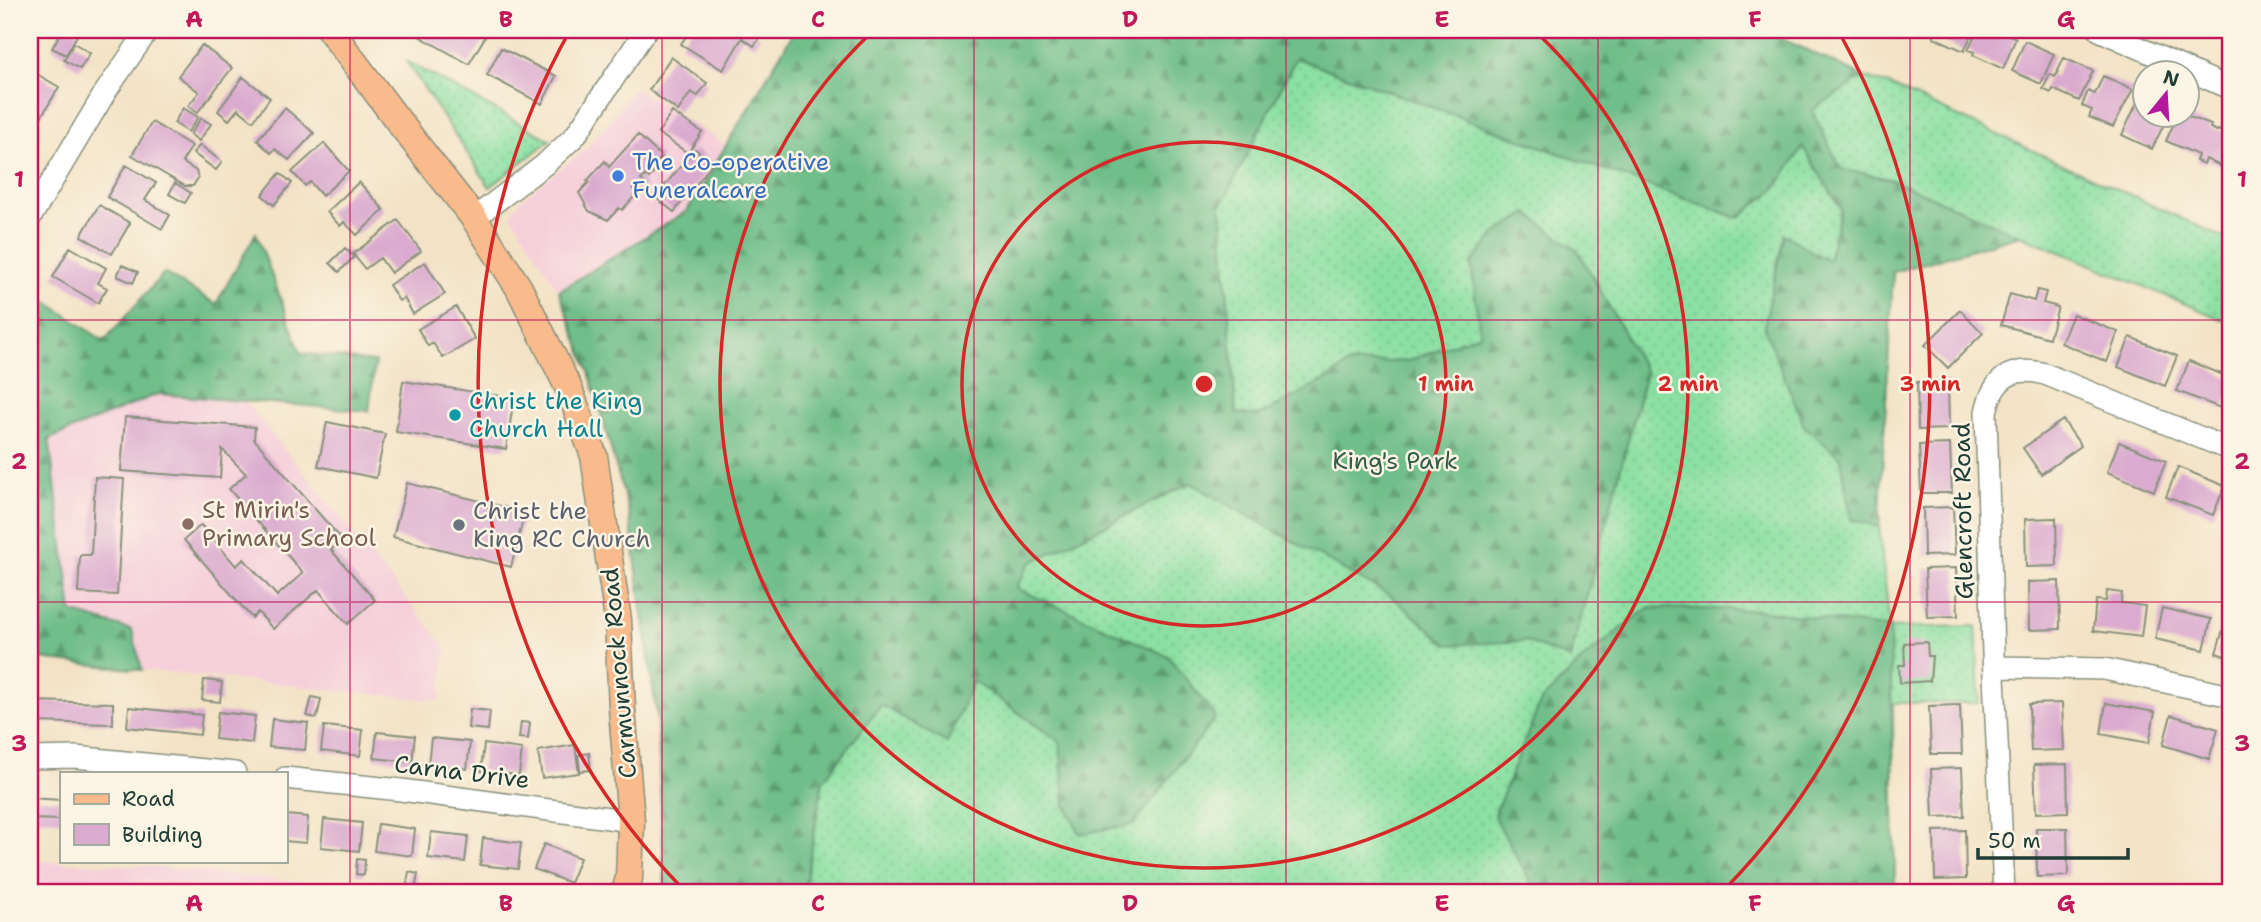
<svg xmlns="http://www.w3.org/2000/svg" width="2261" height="922" font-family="'Shantell Sans',sans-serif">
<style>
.built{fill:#f5cfda}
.grass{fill:url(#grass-dots);stroke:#558e6c;stroke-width:2}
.forest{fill:url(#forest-firs);stroke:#487e5e;stroke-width:2}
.building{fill:#daaacf}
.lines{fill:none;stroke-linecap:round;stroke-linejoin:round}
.minor-casing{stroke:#89907d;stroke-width:24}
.major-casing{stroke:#89907d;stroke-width:29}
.minor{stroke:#fff;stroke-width:21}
.major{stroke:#fabb8c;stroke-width:26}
.grid{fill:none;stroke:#c2185b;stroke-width:2;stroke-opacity:0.55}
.ring{fill:none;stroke:#d62828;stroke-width:3.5}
.shop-dot{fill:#3f7fe0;stroke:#fcf5e5;stroke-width:2.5}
.culture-dot{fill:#0f9aa8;stroke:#fcf5e5;stroke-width:2.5}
.education-dot{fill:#8d6e63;stroke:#fcf5e5;stroke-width:2.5}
.worship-dot{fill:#6b7280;stroke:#fcf5e5;stroke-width:2.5}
.labels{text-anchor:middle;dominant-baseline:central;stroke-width:5;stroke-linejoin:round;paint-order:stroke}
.shop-label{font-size:24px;fill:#366cbe;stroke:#fcf5e5;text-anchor:start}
.culture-label{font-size:24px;fill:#0d838f;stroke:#fcf5e5;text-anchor:start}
.park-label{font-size:24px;fill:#355e4a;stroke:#fcf5e5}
.education-label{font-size:24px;fill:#785e54;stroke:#fcf5e5;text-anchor:start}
.worship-label{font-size:24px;fill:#5b616d;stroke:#fcf5e5;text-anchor:start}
.street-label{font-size:24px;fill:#1f3d34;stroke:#fcf5e5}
.centre{fill:#d62828;stroke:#fcf5e5;stroke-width:3.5}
.ring-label{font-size:21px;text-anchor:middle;font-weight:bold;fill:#d62828;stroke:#fcf5e5;stroke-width:5;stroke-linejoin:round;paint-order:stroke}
.neatline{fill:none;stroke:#c2185b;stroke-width:2.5}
.grid-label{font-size:23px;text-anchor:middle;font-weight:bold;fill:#c2185b}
</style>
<defs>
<pattern id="grass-dots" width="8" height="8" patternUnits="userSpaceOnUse" patternTransform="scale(1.75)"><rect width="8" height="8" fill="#8be0a3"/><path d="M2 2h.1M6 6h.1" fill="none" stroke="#78c18d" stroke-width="1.8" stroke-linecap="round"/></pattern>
<pattern id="forest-firs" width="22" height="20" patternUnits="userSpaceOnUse" patternTransform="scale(1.75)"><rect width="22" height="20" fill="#70be89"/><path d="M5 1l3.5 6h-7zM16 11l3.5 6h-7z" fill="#5b9c71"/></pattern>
</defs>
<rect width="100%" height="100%" fill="#fcf5e5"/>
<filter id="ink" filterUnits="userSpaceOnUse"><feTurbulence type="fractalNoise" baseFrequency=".0143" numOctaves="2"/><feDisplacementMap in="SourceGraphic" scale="14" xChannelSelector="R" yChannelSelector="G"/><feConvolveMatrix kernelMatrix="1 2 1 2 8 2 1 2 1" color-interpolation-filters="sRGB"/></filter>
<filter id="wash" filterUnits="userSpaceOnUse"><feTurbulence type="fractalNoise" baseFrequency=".00686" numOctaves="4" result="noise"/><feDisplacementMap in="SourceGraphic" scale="28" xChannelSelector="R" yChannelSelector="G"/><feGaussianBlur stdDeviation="1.57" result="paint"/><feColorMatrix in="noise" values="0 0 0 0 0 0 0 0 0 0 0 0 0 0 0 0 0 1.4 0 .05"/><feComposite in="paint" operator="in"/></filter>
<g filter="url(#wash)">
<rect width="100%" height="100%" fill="#f3e3c6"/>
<path class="built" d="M635 88 726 145 687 211 559 291 511 214 521 200 587 148Z
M197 342 446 647 440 701 30 658V345Z
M30 861 147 866 397 892H30Z"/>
<path class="grass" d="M795 30H1763L1864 77 1889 85 2231 241V323L2020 235 1893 272 1879 527 1890 628 1976 626 1979 703H1893L1895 892H665L657 717 629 512 589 371 559 291 687 211Z
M406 61 550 140 490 187Z"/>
<path class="forest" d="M795 30H1763L1864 77 1812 110 1841 169 1890 179 2020 235 1893 272 1879 527 1851 519 1841 458 1804 426 1764 327 1784 234 1828 261 1841 209 1803 147 1775 189 1738 218 1296 58 1221 206 1236 413 1258 416 1329 378 1348 364 1408 361 1480 334 1471 264 1495 234 1527 213 1579 252 1646 373 1570 659 1526 641 1448 645 1392 597 1190 483 1030 563 1016 588 1168 656 1216 717 1134 824 1080 834 1065 804 1060 742 973 681 947 743 881 705 823 781 804 892H665L657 717 629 512 589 371 559 291 687 211Z
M256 233 301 353 375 362 369 411 158 394 49 439 72 612 132 630 142 670 30 658V290L104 341 164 273 216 304Z
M1648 608 1758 610 1890 628 1895 892H1539L1533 886 1494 816 1541 701 1585 657Z"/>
<g id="blocks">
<path class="building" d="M62 30H75L79 32 66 55 52 48Z
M420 30H472L485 37 469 64 417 35Z
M690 30H749L760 37 754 46 742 38 723 70 681 44Z
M1937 30H1974L1964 51 1933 37Z
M1977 30 1983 32 1984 30H1998L2016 38 2003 69 1973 55 1974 52 1968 50Z
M2025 41 2054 54 2041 84 2012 71Z
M74 43 90 53 80 69 64 60Z
M202 45 232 68 197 113 188 106 199 92 178 76Z
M501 48 556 76 542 104 487 75Z
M671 57 707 83 698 96 691 92 678 111 649 90Z
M2064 58 2093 71 2079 101 2053 89 2051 93 2043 89 2050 74 2055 77Z
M30 70 59 87 40 119 30 113Z
M2103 76 2133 89 2113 127 2089 117 2092 110 2082 106 2088 91 2095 94Z
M243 77 270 98 253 121 238 109 229 120 218 111Z
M2141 94 2146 96V116H2168L2152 149 2122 135Z
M183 108 198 117 188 132 174 123Z
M285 108 314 133 289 160 275 149 271 153 257 140Z
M672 112 702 132 688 153 658 133Z
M2177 116H2188L2211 125 2210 128 2217 131 2218 130 2231 136V171L2206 159 2204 164 2196 161 2198 155 2166 141Z
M201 118 211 124 199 141 190 134Z
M152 122 192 146 182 162 196 171 198 178 193 186H185L132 155Z
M638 135 662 157 652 168 655 171 649 178 646 175 641 180 646 185 640 191 635 186 633 189 637 194 622 210 619 208 608 220 589 211 579 193 589 182 587 181 605 161 609 167Z
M324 143 349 171 322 196 310 182 305 186 292 172Z
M200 145 222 162 216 170 193 153Z
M695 149 713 163 674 212 655 197Z
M126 165 156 183 145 200 170 215 162 229 107 197Z
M280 173 292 183 274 205 262 195Z
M359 182 384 210 357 235 344 222 340 226 327 212Z
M175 183 191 193 185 203 169 194Z
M99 205 130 223 112 254 81 236Z
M398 220 421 251 391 273 380 258 365 269 353 254Z
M70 247 106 268 98 283 107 288 98 303 53 277Z
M345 248 354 257 339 272 330 263Z
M425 262 445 294 413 314 404 298 399 301 389 285Z
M122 265 138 272 133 283 117 276Z
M2037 290 2046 292 2043 303 2058 307 2049 338 2001 325 2010 294 2034 301Z
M456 307 475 339 443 358 433 343 428 346 418 329Z
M1960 310 1983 333 1948 368 1925 345Z
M2073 314 2118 332 2107 362 2061 343Z
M2130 337 2177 356 2165 386 2118 367Z
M2189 361 2231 378V389L2223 409 2177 391Z
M403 381 514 398 506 449 396 432Z
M1948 381 1949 429 1918 430 1917 382Z
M125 417 255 427 254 439 342 540 331 550 375 600 348 624 318 590 273 629 258 612 252 618 184 540 201 525 236 566 244 559 277 596 303 573 229 489 246 474 222 449 220 478 121 471Z
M2063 420 2081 446 2041 474 2023 448Z
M327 422 385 434 376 478 318 466Z
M2119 442 2166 461 2154 491 2107 472Z
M1950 444 1952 493H1921L1919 445Z
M2178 467 2225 486 2213 515 2166 497Z
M95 477 124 479 117 595 78 593 80 555H91Z
M407 483 525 512 511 567 393 537Z
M1953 507 1955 555 1924 556 1923 508Z
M2056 518 2057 566 2026 567 2025 519Z
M1956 568 1958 616 1927 617 1925 569Z
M2059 581 2060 629 2029 630 2028 582Z
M2107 591 2122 593 2121 603 2145 606 2141 637 2093 631 2096 600 2106 601Z
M2162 608 2211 619 2204 650 2155 639Z
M2225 623 2231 625V658L2216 653Z
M1927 642 1928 656H1932L1930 681 1900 683 1899 665H1905L1904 643Z
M204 680 222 682 220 702 202 700Z
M312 697 321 699 317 718 307 716Z
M30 701 113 703V724L30 722Z
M2062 703 2064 750 2031 751 2029 704Z
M2106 703 2155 712 2149 743 2101 734Z
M1960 705 1962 754H1931L1929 706Z
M129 707 202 715 200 735 127 727Z
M470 709 490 711 488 730 468 728Z
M218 712 255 716 252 743 215 739Z
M2171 715 2218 729 2209 759 2163 745Z
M272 719 308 723 305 750 269 747Z
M521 722 530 723 528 739 519 738Z
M324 726 363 730 360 756 321 751Z
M377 732 415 736 412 762 374 758Z
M431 738 470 742 467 769 428 764Z
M484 744 522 749 519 775 481 771Z
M575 745 579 773 542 778 538 751Z
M589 753 591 770 580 771 578 755Z
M2067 764 2068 812 2036 813 2034 765Z
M1962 768 1964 816 1933 817 1931 769Z
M30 798 61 800V820L30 819Z
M285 815 308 817 306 843 285 841Z
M324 819 362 823 359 851 321 847Z
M378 824 415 829 412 856 374 851Z
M2036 828H2067L2068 876 2037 877Z
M1965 830 1966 879 1935 880 1934 831Z
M431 832 468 836 465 862 428 858Z
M483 838 521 843 518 869 480 865Z
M544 844 580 858 570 883 534 869Z
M357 859 365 860 364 875 356 874Z
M409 872 418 874 415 891 406 890Z"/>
</g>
</g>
<g filter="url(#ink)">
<use href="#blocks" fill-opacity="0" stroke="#89907d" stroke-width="2"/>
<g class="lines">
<g class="minor-casing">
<path id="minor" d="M2099 30 2231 89
M30 218 106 91 148 30
M474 218 544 165 575 136 646 30
M1994 667 2104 669 2231 696
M30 758 75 757 235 773
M285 778 401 790 631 821
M2004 892 1993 654 1986 412C1993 379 2011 365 2045 374L2231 450"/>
</g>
<g class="major-casing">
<path id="major" d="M330 30 402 126 474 218 519 288 569 389 594 456 618 620 622 709 631 821 629 878 625 892"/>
</g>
<use href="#minor" class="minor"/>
<use href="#major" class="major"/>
</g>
</g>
<path class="grid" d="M350 30V892M662 30V892M974 30V892M1286 30V892M1598 30V892M1910 30V892M30 320H2231M30 602H2231"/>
<g class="ring">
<circle cx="1204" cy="384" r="242"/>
<path d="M1534 30A484 484 0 1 1 874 30"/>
<path d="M682 888A726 726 0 0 1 569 32M1839 32A726 726 0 0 1 1726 888"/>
</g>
<circle class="shop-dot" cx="618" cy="176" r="7"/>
<circle class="culture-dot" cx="455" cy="415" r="7"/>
<circle class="education-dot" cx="188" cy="524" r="7"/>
<circle class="worship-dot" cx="459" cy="525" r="7"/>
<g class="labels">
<g class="shop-label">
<text x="632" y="162">The Co-operative<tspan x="632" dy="28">Funeralcare</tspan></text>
</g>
<g class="culture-label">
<text x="469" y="401">Christ the King<tspan x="469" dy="28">Church Hall</tspan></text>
</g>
<g class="park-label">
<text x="1395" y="461">King's Park</text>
</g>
<g class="education-label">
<text x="202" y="510">St Mirin's<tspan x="202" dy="28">Primary School</tspan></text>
</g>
<g class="worship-label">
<text x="473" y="511">Christ the<tspan x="473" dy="28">King RC Church</tspan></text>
</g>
<g class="street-label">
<text transform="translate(1963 511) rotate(-91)">Glencroft Road</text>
<text transform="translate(619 673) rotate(-95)">Carmunnock Road</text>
<text transform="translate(462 772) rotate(7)">Carna Drive</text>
</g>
</g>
<circle cx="1204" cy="384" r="10" class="centre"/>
<g class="ring-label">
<text x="1446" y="391">1 min</text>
<text x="1688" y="391">2 min</text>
<text x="1930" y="391">3 min</text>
</g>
<rect width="2261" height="922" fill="none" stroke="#fcf5e5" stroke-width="77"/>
<rect x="60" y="772" width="228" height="91" fill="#fcf5e5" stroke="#a4ab9e" stroke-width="2"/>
<rect x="74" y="794" width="35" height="10" fill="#fabb8c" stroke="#a4ab9e" stroke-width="2"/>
<text x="122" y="806" font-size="21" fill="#1f3d34">Road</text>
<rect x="74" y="824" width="35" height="21" fill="#daaacf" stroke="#a4ab9e" stroke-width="2"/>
<text x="122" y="842" font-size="21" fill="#1f3d34">Building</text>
<g transform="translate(2166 94) rotate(18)"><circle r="33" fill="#fcf5e5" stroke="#a4ab9e" stroke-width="2"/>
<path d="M0-5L12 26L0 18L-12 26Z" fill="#b5179e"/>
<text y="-10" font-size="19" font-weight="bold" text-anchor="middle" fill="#1f3d34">N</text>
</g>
<path d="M1978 848v10h150v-10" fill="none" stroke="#1f3d34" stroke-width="3.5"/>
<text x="1988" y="848" font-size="21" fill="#1f3d34" stroke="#fcf5e5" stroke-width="5" paint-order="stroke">50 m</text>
<rect x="38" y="38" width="2184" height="846" class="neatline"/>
<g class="grid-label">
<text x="194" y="27">A</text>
<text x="506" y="27">B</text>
<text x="818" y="27">C</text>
<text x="1130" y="27">D</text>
<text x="1442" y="27">E</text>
<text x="1755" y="27">F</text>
<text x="2066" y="27">G</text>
<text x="19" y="187">1</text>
<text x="2242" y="187">1</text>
<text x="19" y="469">2</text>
<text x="2242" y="469">2</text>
<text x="19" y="751">3</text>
<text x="2242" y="751">3</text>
<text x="194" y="911">A</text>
<text x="506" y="911">B</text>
<text x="818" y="911">C</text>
<text x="1130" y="911">D</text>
<text x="1442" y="911">E</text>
<text x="1755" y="911">F</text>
<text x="2066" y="911">G</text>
</g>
</svg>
